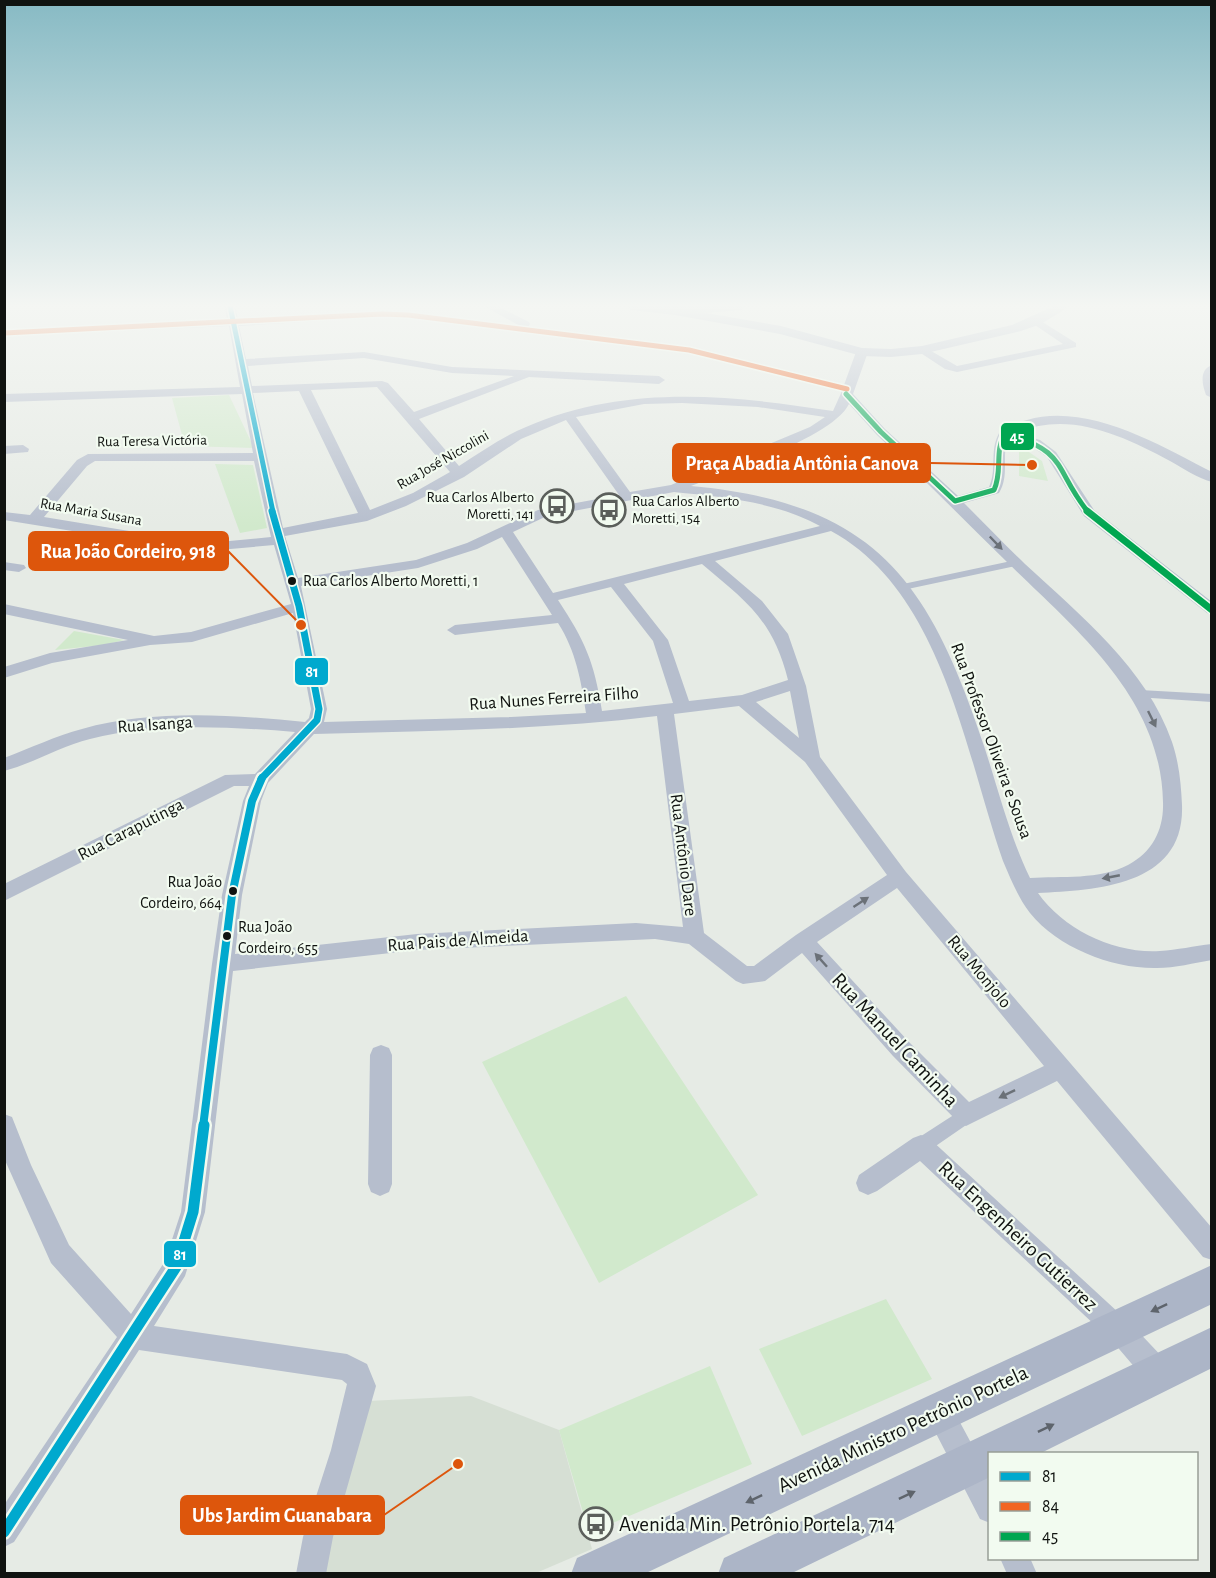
<svg xmlns="http://www.w3.org/2000/svg" width="1216" height="1578" font-family="'Alegreya Sans',sans-serif">
<style>
.built{fill:#d6dfd4}
.green{fill:#d1e9cc}
.lines{fill:none;stroke-linecap:round;stroke-linejoin:round}
.pedestrian{fill:#b6becd;fill-rule:evenodd}
.minor{fill:#b6becd;fill-rule:evenodd}
.tertiary{fill:#b6becd;fill-rule:evenodd}
.secondary{fill:#acb5c7;fill-rule:evenodd}
.bus-1-far3-casing{stroke:#f2fbf0;stroke-width:8}
.bus-1-far2-casing{stroke:#f2fbf0;stroke-width:10}
.bus-1-far1-casing{stroke:#f2fbf0;stroke-width:13}
.bus-1-casing{stroke:#f2fbf0;stroke-width:16}
.bus-2-casing{stroke:#f2fbf0;stroke-width:8}
.bus-3-far1-casing{stroke:#f2fbf0;stroke-width:8}
.bus-3-casing{stroke:#f2fbf0;stroke-width:10}
.bus-1-far3{stroke:#00a9ce;stroke-width:5}
.bus-1-far2{stroke:#00a9ce;stroke-width:7}
.bus-1-far1{stroke:#00a9ce;stroke-width:8}
.bus-1{stroke:#00a9ce;stroke-width:11}
.bus-2{stroke:#f26522;stroke-width:5}
.bus-3-far1{stroke:#00a651;stroke-width:5}
.bus-3{stroke:#00a651;stroke-width:7}
.oneway{fill:#6b7178}
.oneway2{fill:#5e646c}
.bus-dot{fill:#101310;stroke:#f2fbf0;stroke-width:2}
.labels{text-anchor:middle;dominant-baseline:central;stroke-width:4.5;stroke-linejoin:round;paint-order:stroke}
.far-street-label{font-size:15px;fill:#101310;stroke:#f2fbf0}
.far-poi-label{font-size:15px;fill:#101310;stroke:#f2fbf0;text-anchor:end}
.bus-label{font-size:16px;fill:#101310;stroke:#f2fbf0;text-anchor:start}
.street-label{font-size:18px;fill:#101310;stroke:#f2fbf0}
.near-street-label{font-size:21px;fill:#101310;stroke:#f2fbf0}
.near-poi-label{font-size:21px;fill:#101310;stroke:#f2fbf0;text-anchor:start}
.leader{fill:none;stroke:#dd560c;stroke-width:2}
.callout-dot{fill:#dd560c;stroke:#f2fbf0;stroke-width:2}
.callout{fill:#dd560c;stroke:#dd560c;stroke-width:2}
.callout-label{font-size:20px;text-anchor:middle;font-weight:bold;fill:#fff}
.line-badge{stroke:#f2fbf0;stroke-width:2}
.badge-label{font-size:16px;text-anchor:middle;font-weight:bold;fill:#fff}
</style>
<rect width="100%" height="100%" fill="#e6ebe5"/>
<path class="built" d="M471 1396 559 1430 592 1549 536 1573 320 1574 368 1401Z"/>
<path class="green" d="M229 395 254 448 185 446 172 398Z
M1026 450 1042 461 1048 481 1019 476V452Z
M215 464 253 465 267 528 240 533Z
M74 631 124 640 104 645 55 650Z
M626 996 758 1195 599 1283 482 1062Z
M886 1299 932 1379 802 1436 759 1349Z
M710 1366 752 1464 589 1533 559 1430Z"/>
<g class="lines">
<path class="pedestrian" d="M1016 560 1021 563 1020 565 903 590 897 587 903 584Z
M1140 690 1212 694V702L1136 697 1134 694Z
M966 1107 972 1109 975 1115 972 1121 927 1152 921 1154 915 1152 912 1146 915 1140Z"/>
<path class="minor" d="M225 306H235L238 319 382 311 520 326 484 306H497L529 322 530 324 528 327 689 347 844 385 856 352 858 350H866L868 352 853 394 885 429 958 496 989 487C998 468 988 449 1001 430 1009 427 1018 422 1027 420 1087 402 1160 445 1212 472V482C1197 478 1183 468 1170 461 1123 436 1069 410 1017 433L1040 440 1056 452 1094 510 1212 602V615L1207 613 1084 516 1047 457 1031 446 1008 438C1001 456 1010 475 999 493L964 503C984 523 1004 544 1025 564 1080 615 1147 669 1172 742 1179 763 1181 783 1182 805 1185 886 1097 890 1038 893 1064 930 1115 954 1160 951 1177 950 1194 946 1212 944V960C1194 963 1175 968 1157 968 1113 969 1058 948 1030 913 1018 897 1011 880 1003 861 965 752 942 591 831 531L715 561 762 601 788 634 806 686 820 757 906 872 1212 1228V1260L1203 1257 1057 1081 974 1122 966 1126 958 1122 893 1056 802 953 765 981 743 984 736 981 689 944 655 939 417 950 233 971 205 1212 185 1276 154 1326 347 1354 367 1364 376 1386 333 1537 326 1574H296L303 1537 331 1450 347 1384 342 1380 139 1350 14 1542 4 1547V1505L117 1337 51 1263 4 1158V1114L12 1117 31 1165 69 1245 131 1314 165 1261 181 1212 212 964 222 895 243 801 249 786H234L4 901V884L225 775 255 774 295 732C230 727 154 722 90 739 61 746 34 763 4 771V758C30 748 56 736 82 729 153 709 233 715 305 722L309 718 311 709 293 613 192 642 150 645 52 663 4 678V667L50 653 128 640 4 614V604L154 636 191 632 291 604 274 545 219 550 184 549 4 520V512L30 515 77 460 88 454 253 453 242 394 4 402V394L240 387 229 326 4 336V330L227 320ZM382 317 408 318 689 353 842 391 833 411C730 395 625 384 526 427 502 437 481 452 459 466L419 419 529 377 659 384 665 380 659 376 452 367 364 352 246 359 239 326ZM364 358 452 373 514 376 414 412 388 383 382 381 252 386 248 366ZM377 387 450 472 413 493 370 510 311 390ZM299 391 358 513 283 528 253 393ZM682 403 758 407 825 417 810 427 671 485 630 492 576 417 644 404ZM849 404 877 435C921 476 963 519 1007 562 1076 630 1161 697 1163 802 1164 829 1153 852 1128 865 1100 880 1061 876 1030 878 1010 837 999 792 985 749 930 582 877 503 691 486 728 471 833 437 849 404ZM566 420 619 495 538 510 467 543 416 560 298 578 285 536 367 521 406 506 464 477 521 439ZM95 461H254L271 537 219 542 184 540 44 517 87 466ZM674 492C724 497 776 502 820 526L553 593 513 532 547 516ZM502 537 552 615 455 625 447 630 455 635 558 623C576 651 581 681 586 713L511 717 324 722 327 709 301 586 418 568 477 549ZM702 564C747 602 773 620 788 680L742 695 689 701 668 640 624 584ZM611 587 653 641 673 703 602 711C594 661 585 641 558 600ZM790 691 799 738 756 702ZM739 706 805 762 887 875 796 935 754 966H747L704 933 674 714ZM657 716 683 927 636 923 417 934 235 954 242 895 261 801 268 783 314 734C429 731 543 730 657 716ZM897 888 1044 1066 969 1102 909 1042 817 942Z
M1036 318 1076 343V347L957 372 945 369 916 350 922 347 926 348 957 366 1063 344 1032 323 1031 321Z
M1212 365V398L1206 395C1202 384 1199 370 1212 365Z
M23 445 29 449 28 452 4 454V446Z
M4 562 24 565 26 568 19 572 4 570Z
M381 1045 389 1048 392 1055V1184L389 1192 380 1196 371 1192 368 1184 370 1055 373 1048Z
M921 1135 929 1138 1132 1325 1168 1363 1172 1373 1168 1383 1158 1387 1148 1383 1114 1343 920 1161 877 1191 868 1195 859 1191 856 1183 859 1175 913 1138Z
M939 1398 949 1402 990 1478V1523L980 1519 925 1412 929 1402Z
M1000 1558H1030L1037 1574H1007Z"/>
<path class="tertiary" d="M625 306H747L741 310 706 313 781 326 862 348 891 349 922 346 1012 325 1054 306H1070L1041 324 1021 331 922 354 891 357 862 356 780 334 675 315 631 310Z"/>
<path class="secondary" d="M1212 1265V1304L644 1574H571L577 1558Z
M1212 1327V1368L1039 1454H990V1477L790 1574H718L724 1558Z"/>
<g class="bus-1-far3-casing">
<path id="bus-1-far3" d="M230 306 273 512"/>
</g>
<g class="bus-1-far2-casing">
<path id="bus-1-far2" d="M261 779 317 720 319 709 299 606 272 511"/>
</g>
<g class="bus-1-far1-casing">
<path id="bus-1-far1" d="M203 1127 232 895 252 801 262 778"/>
</g>
<g class="bus-1-casing">
<path id="bus-1" d="M4 1532 176 1267 193 1212 204 1125"/>
</g>
<g class="bus-2-casing">
<path id="bus-2" d="M4 333 382 314 408 315 689 350 847 389"/>
</g>
<g class="bus-3-far1-casing">
<path id="bus-3-far1" d="M846 394 881 432 955 501 994 490C1003 471 994 451 1005 433 1069 452 1053 468 1088 512"/>
</g>
<g class="bus-3-casing">
<path id="bus-3" d="M1087 511 1212 610"/>
</g>
<use href="#bus-1-far3" class="bus-1-far3"/>
<use href="#bus-1-far2" class="bus-1-far2"/>
<use href="#bus-1-far1" class="bus-1-far1"/>
<use href="#bus-1" class="bus-1"/>
<use href="#bus-2" class="bus-2"/>
<use href="#bus-3-far1" class="bus-3-far1"/>
<use href="#bus-3" class="bus-3"/>
</g>
<defs><path id="oneway-solid" d="M-6-.8H1V-3.2L6.5 0L1 3.2V.8H-6Z" transform="scale(1.5)"/></defs>
<g class="oneway">
<use href="#oneway-solid" transform="translate(996 543) rotate(46)"/>
<use href="#oneway-solid" transform="translate(1152 719) rotate(64)"/>
<use href="#oneway-solid" transform="translate(1111 877) rotate(169)"/>
<use href="#oneway-solid" transform="translate(861 902) rotate(-33)"/>
<use href="#oneway-solid" transform="translate(821 960) rotate(-132)"/>
<use href="#oneway-solid" transform="translate(1007 1094) rotate(154)"/>
</g>
<g class="oneway2">
<use href="#oneway-solid" transform="translate(1159 1308) rotate(155)"/>
<use href="#oneway-solid" transform="translate(1046 1428) rotate(-26)"/>
<use href="#oneway-solid" transform="translate(907 1495) rotate(-25)"/>
<use href="#oneway-solid" transform="translate(754 1499) rotate(155)"/>
</g>
<linearGradient id="sky" x2="0" y2="1"><stop stop-color="#87bac4"/><stop offset="0.58" stop-color="#f4f6f3"/><stop offset="1" stop-color="#f4f6f3" stop-opacity="0"/></linearGradient>
<rect width="1216" height="527" fill="url(#sky)"/>
<defs>
<g id="bus-ring" transform="scale(1.725)"><circle r="9.5" fill="#f2fbf0" stroke="#5b5f5b" stroke-width="1.5"/><path d="M-5-6H5V4H4V6H2V4H-2V6H-4V4H-5ZM-3.5-4V0h7V-4ZM-3.5 1.2v1.5H-2V1.2ZM2 1.2v1.5H3.5V1.2Z" fill="#5b5f5b"/></g>
</defs>
<g fill-rule="evenodd">
<use href="#bus-ring" x="557" y="506"/>
<use href="#bus-ring" x="609" y="510"/>
<use href="#bus-ring" x="596" y="1524"/>
</g>
<g class="bus-dot">
<circle cx="292" cy="581" r="5"/>
<circle cx="233" cy="891" r="5"/>
<circle cx="227" cy="936" r="5"/>
</g>
<g class="labels">
<g class="far-street-label">
<text transform="translate(152 441) rotate(-1)">Rua Teresa Victória</text>
<text transform="translate(443 460) rotate(-30)">Rua José Niccolini</text>
<text transform="translate(91 512) rotate(10)">Rua Maria Susana</text>
</g>
<g class="far-poi-label">
<text x="534" y="497">Rua Carlos Alberto<tspan x="534" dy="17">Moretti, 141</tspan></text>
<text x="632" y="501" text-anchor="start">Rua Carlos Alberto<tspan x="632" dy="17">Moretti, 154</tspan></text>
</g>
<g class="bus-label">
<text x="303" y="581">Rua Carlos Alberto Moretti, 1</text>
<text x="222" y="882" text-anchor="end">Rua João<tspan x="222" dy="21">Cordeiro, 664</tspan></text>
<text x="238" y="927">Rua João<tspan x="238" dy="21">Cordeiro, 655</tspan></text>
</g>
<g class="street-label">
<text transform="translate(554 699) rotate(-4)">Rua Nunes Ferreira Filho</text>
<text transform="translate(155 725) rotate(-4)">Rua Isanga</text>
<text transform="translate(991 741) rotate(70)">Rua Professor Oliveira e Sousa</text>
<text transform="translate(131 830) rotate(-27)">Rua Caraputinga</text>
<text transform="translate(683 855) rotate(83)">Rua Antônio Dare</text>
<text transform="translate(458 941) rotate(-4)">Rua Pais de Almeida</text>
<text transform="translate(979 972) rotate(50)">Rua Monjolo</text>
</g>
<g class="near-street-label">
<text transform="translate(895 1040) rotate(47)">Rua Manuel Caminha</text>
<text transform="translate(1018 1236) rotate(43)">Rua Engenheiro Gutierrez</text>
<text transform="translate(903 1429) rotate(-25)">Avenida Ministro Petrônio Portela</text>
</g>
<g class="near-poi-label">
<text x="619" y="1524">Avenida Min. Petrônio Portela, 714</text>
</g>
</g>
<path class="leader" d="M1032 465L930 463M301 625L228 551M458 1464L384 1515"/>
<g class="callout-dot">
<circle cx="1032" cy="465" r="6"/>
<circle cx="301" cy="625" r="6"/>
<circle cx="458" cy="1464" r="6"/>
</g>
<g class="callout">
<rect x="673" y="444" width="257" height="38" rx="6"/>
<rect x="29" y="532" width="199" height="38" rx="6"/>
<rect x="181" y="1496" width="203" height="38" rx="6"/>
</g>
<g class="callout-label">
<text x="802" y="470">Praça Abadia Antônia Canova</text>
<text x="128" y="558">Rua João Cordeiro, 918</text>
<text x="282" y="1522">Ubs Jardim Guanabara</text>
</g>
<g class="line-badge">
<rect x="1000" y="422" width="35" height="29" rx="6" fill="#00a651"/>
<rect x="294" y="657" width="35" height="29" rx="6" fill="#00a9ce"/>
<rect x="163" y="1240" width="34" height="28" rx="6" fill="#00a9ce"/>
</g>
<g class="badge-label">
<text x="1017" y="442">45</text>
<text x="312" y="677">81</text>
<text x="180" y="1260">81</text>
</g>
<rect width="1216" height="1578" fill="none" stroke="#101310" stroke-width="12"/>
<rect x="988" y="1452" width="210" height="108" fill="#f2fbf0" stroke="#989e96" stroke-width="1.5"/>
<rect x="1000" y="1472" width="30" height="9" fill="#00a9ce" stroke="#989e96" stroke-width="1.5"/>
<text x="1042" y="1482" font-size="18" fill="#101310">81</text>
<rect x="1000" y="1502" width="30" height="9" fill="#f26522" stroke="#989e96" stroke-width="1.5"/>
<text x="1042" y="1512" font-size="18" fill="#101310">84</text>
<rect x="1000" y="1532" width="30" height="9" fill="#00a651" stroke="#989e96" stroke-width="1.5"/>
<text x="1042" y="1542" font-size="18" fill="#101310">45</text>
</svg>
